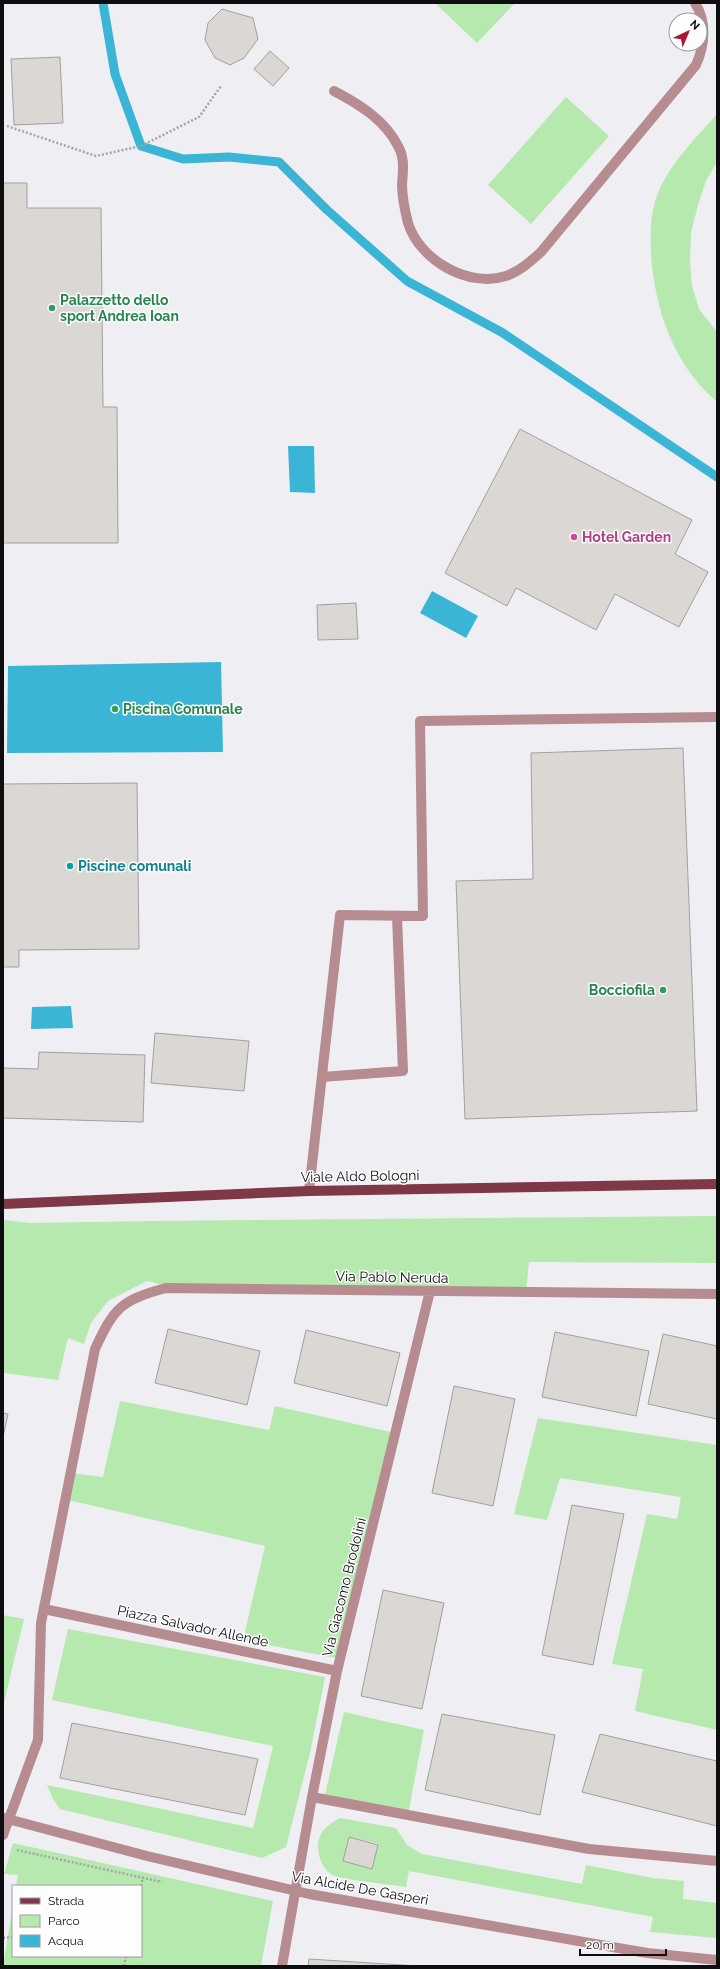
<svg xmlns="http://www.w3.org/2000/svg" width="720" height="1969" font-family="Raleway,sans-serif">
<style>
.green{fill:#b5e9ae;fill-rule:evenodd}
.water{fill:#3ab5d6}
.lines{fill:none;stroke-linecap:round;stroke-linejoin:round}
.stream{stroke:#3ab5d6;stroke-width:9}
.building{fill:#dad7d4;stroke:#a2a09d}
.path{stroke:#a5a5a9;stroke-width:2.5;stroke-dasharray:2 2;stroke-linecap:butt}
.minor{stroke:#b68c91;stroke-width:10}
.major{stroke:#7e3846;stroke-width:10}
.leisure-dot{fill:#2e9e5b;stroke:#fdfdfe;stroke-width:1.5}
.hotel-dot{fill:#d1479c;stroke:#fdfdfe;stroke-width:1.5}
.culture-dot{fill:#0f9aa8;stroke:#fdfdfe;stroke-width:1.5}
.labels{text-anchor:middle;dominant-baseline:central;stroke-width:3;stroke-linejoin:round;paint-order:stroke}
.leisure-label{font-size:14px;font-weight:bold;fill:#27864d;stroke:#fdfdfe;text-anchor:start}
.hotel-label{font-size:14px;font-weight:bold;fill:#b23c85;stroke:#fdfdfe;text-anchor:start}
.culture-label{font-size:14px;font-weight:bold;fill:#0d838f;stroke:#fdfdfe;text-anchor:start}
.street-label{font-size:14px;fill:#0e0e10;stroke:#fdfdfe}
</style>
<rect width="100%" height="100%" fill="#efeff3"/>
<path class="green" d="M435 3H515L477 43Z
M566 97 609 136 531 224 488 185Z
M717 114V162L706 181 698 205 691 233 690 262 692 286 699 309 717 332V402C673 364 655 310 651 254 650 231 650 210 660 188 673 160 697 137 717 114Z
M717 1216V1263L529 1262 526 1292 174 1288 147 1281 108 1301 91 1323 84 1344 68 1338 58 1380 3 1373V1220L30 1223 151 1221Z
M120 1401 269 1430 275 1406 395 1433 341 1659 243 1640 265 1546 64 1499 69 1473 103 1477Z
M538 1418 717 1445V1730L635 1711 643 1669 612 1664 647 1514 677 1519 681 1497 560 1478 547 1520 514 1514Z
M3 1615 24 1619 3 1707Z
M68 1629 325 1677 310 1753 286 1847 262 1858 60 1809 53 1799 47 1785 253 1828 273 1746 52 1700Z
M344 1712 424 1730 408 1815 324 1799Z
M340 1818 396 1828 407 1845 422 1854 582 1884 586 1865 653 1878 684 1881 683 1899 717 1903V1938L650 1932 653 1917 409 1871 406 1887C394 1885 338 1879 332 1875 323 1869 319 1859 318 1849 317 1833 327 1825 340 1818ZM349 1837 378 1844 371 1869 343 1861Z
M13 1843 273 1901 261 1966H3L13 1905V1956H141V1886H16L18 1875 4 1874Z"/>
<path class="water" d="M288 446H314L315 493 290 492Z
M432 591 478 616 466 638 420 613Z
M221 662 223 752 7 753 8 666Z
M71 1006 73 1028 31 1029 32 1007Z"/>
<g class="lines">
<path class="stream" d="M103 3 115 74 141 146 183 159 229 157 279 162 326 209 407 281 503 333 717 477"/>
</g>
<path class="building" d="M222 9 253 18 258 39 244 58 230 65 215 58 205 40 208 23Z
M270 51 289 68 273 86 254 69Z
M60 57 63 123 14 125 11 59Z
M3 183H27V208H101L103 407H117L118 543H3Z
M520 429 692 520 675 554 708 572 679 627 615 594 596 630 516 588 507 606 445 573Z
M356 603 358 639 318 640 317 605Z
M683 748 697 1111 465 1119 456 881 533 879 531 753Z
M137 783 139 949 19 950V967H3V784Z
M155 1033 249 1041 244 1091 151 1083Z
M39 1052 145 1055 143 1122 3 1118V1068L38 1069Z
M168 1329 260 1351 247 1405 155 1383Z
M306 1330 400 1353 387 1406 294 1383Z
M555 1332 649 1351 636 1416 542 1397Z
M663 1334 717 1346V1419L648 1404Z
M454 1386 515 1399 493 1506 432 1493Z
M3 1413 8 1414 3 1437Z
M572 1505 624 1514 593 1665 542 1655Z
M383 1590 444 1603 422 1709 361 1696Z
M442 1714 555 1735 540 1815 425 1790Z
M72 1723 258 1759 245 1815 60 1778Z
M600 1734 717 1761V1826L582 1792Z
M349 1837 378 1845 372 1869 343 1861Z
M309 1959 418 1966H308Z"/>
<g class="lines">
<path class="path" d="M7 126 96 156 141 146 199 117 221 86
M17 1850 162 1882
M141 1886 143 1877
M3 1938 13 1937
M124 1966 126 1956"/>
<path class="minor" d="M334 91C359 104 385 120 398 146 405 158 403 171 402 184 402 197 405 211 408 223 420 261 469 288 506 276 520 271 531 261 541 252L696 65C705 45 707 22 695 3
M322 1077 403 1071 397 916
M309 1191 340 915 423 916 420 721 717 717
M44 1609 337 1671
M312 1797 589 1849 717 1861
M4 1818 147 1856 309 1894 647 1953 717 1960
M3 1835 38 1740 41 1623 95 1349C114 1308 121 1300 166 1288L717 1294
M282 1966 312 1797 337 1671 430 1291"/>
<path class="major" d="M3 1204 309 1191 717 1184"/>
</g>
<g class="leisure-dot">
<circle cx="52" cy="308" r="4"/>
<circle cx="115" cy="709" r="4"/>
<circle cx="663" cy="990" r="4"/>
</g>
<circle class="hotel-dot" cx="574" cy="537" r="4"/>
<circle class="culture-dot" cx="70" cy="866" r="4"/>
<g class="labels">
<g class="leisure-label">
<text x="60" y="300">Palazzetto dello<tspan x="60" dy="16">sport Andrea Ioan</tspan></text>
<text x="123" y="709">Piscina Comunale</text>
<text x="655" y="990" text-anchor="end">Bocciofila</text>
</g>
<g class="hotel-label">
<text x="582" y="537">Hotel Garden</text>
</g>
<g class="culture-label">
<text x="78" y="866">Piscine comunali</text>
</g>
<g class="street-label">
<text transform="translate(360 1176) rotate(-1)">Viale Aldo Bologni</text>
<text transform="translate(392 1277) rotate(1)">Via Pablo Neruda</text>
<text transform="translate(344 1587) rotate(-76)">Via Giacomo Brodolini</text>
<text transform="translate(193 1626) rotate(12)">Piazza Salvador Allende</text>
<text transform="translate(360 1888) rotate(10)">Via Alcide De Gasperi</text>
</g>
</g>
<rect width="720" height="1969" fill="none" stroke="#0e0e10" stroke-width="8"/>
<rect x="12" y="1885" width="130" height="72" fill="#fdfdfe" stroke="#9d9d9f"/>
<rect x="20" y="1898" width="20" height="6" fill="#7e3846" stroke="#9d9d9f"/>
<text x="48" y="1905" font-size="12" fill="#0e0e10">Strada</text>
<rect x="20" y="1915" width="20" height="12" fill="#b5e9ae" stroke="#9d9d9f"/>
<text x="48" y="1925" font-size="12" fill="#0e0e10">Parco</text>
<rect x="20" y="1935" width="20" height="12" fill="#3ab5d6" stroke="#9d9d9f"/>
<text x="48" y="1945" font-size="12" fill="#0e0e10">Acqua</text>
<g transform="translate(688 32) rotate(44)"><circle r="19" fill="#fdfdfe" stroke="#9d9d9f"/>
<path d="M0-3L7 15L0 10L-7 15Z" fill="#ac1638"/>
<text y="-6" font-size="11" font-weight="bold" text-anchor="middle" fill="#0e0e10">N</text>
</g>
<path d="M580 1949v6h86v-6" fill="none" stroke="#0e0e10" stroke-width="2"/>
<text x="586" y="1949" font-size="12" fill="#0e0e10" stroke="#fdfdfe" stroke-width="3" paint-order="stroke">20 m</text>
</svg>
